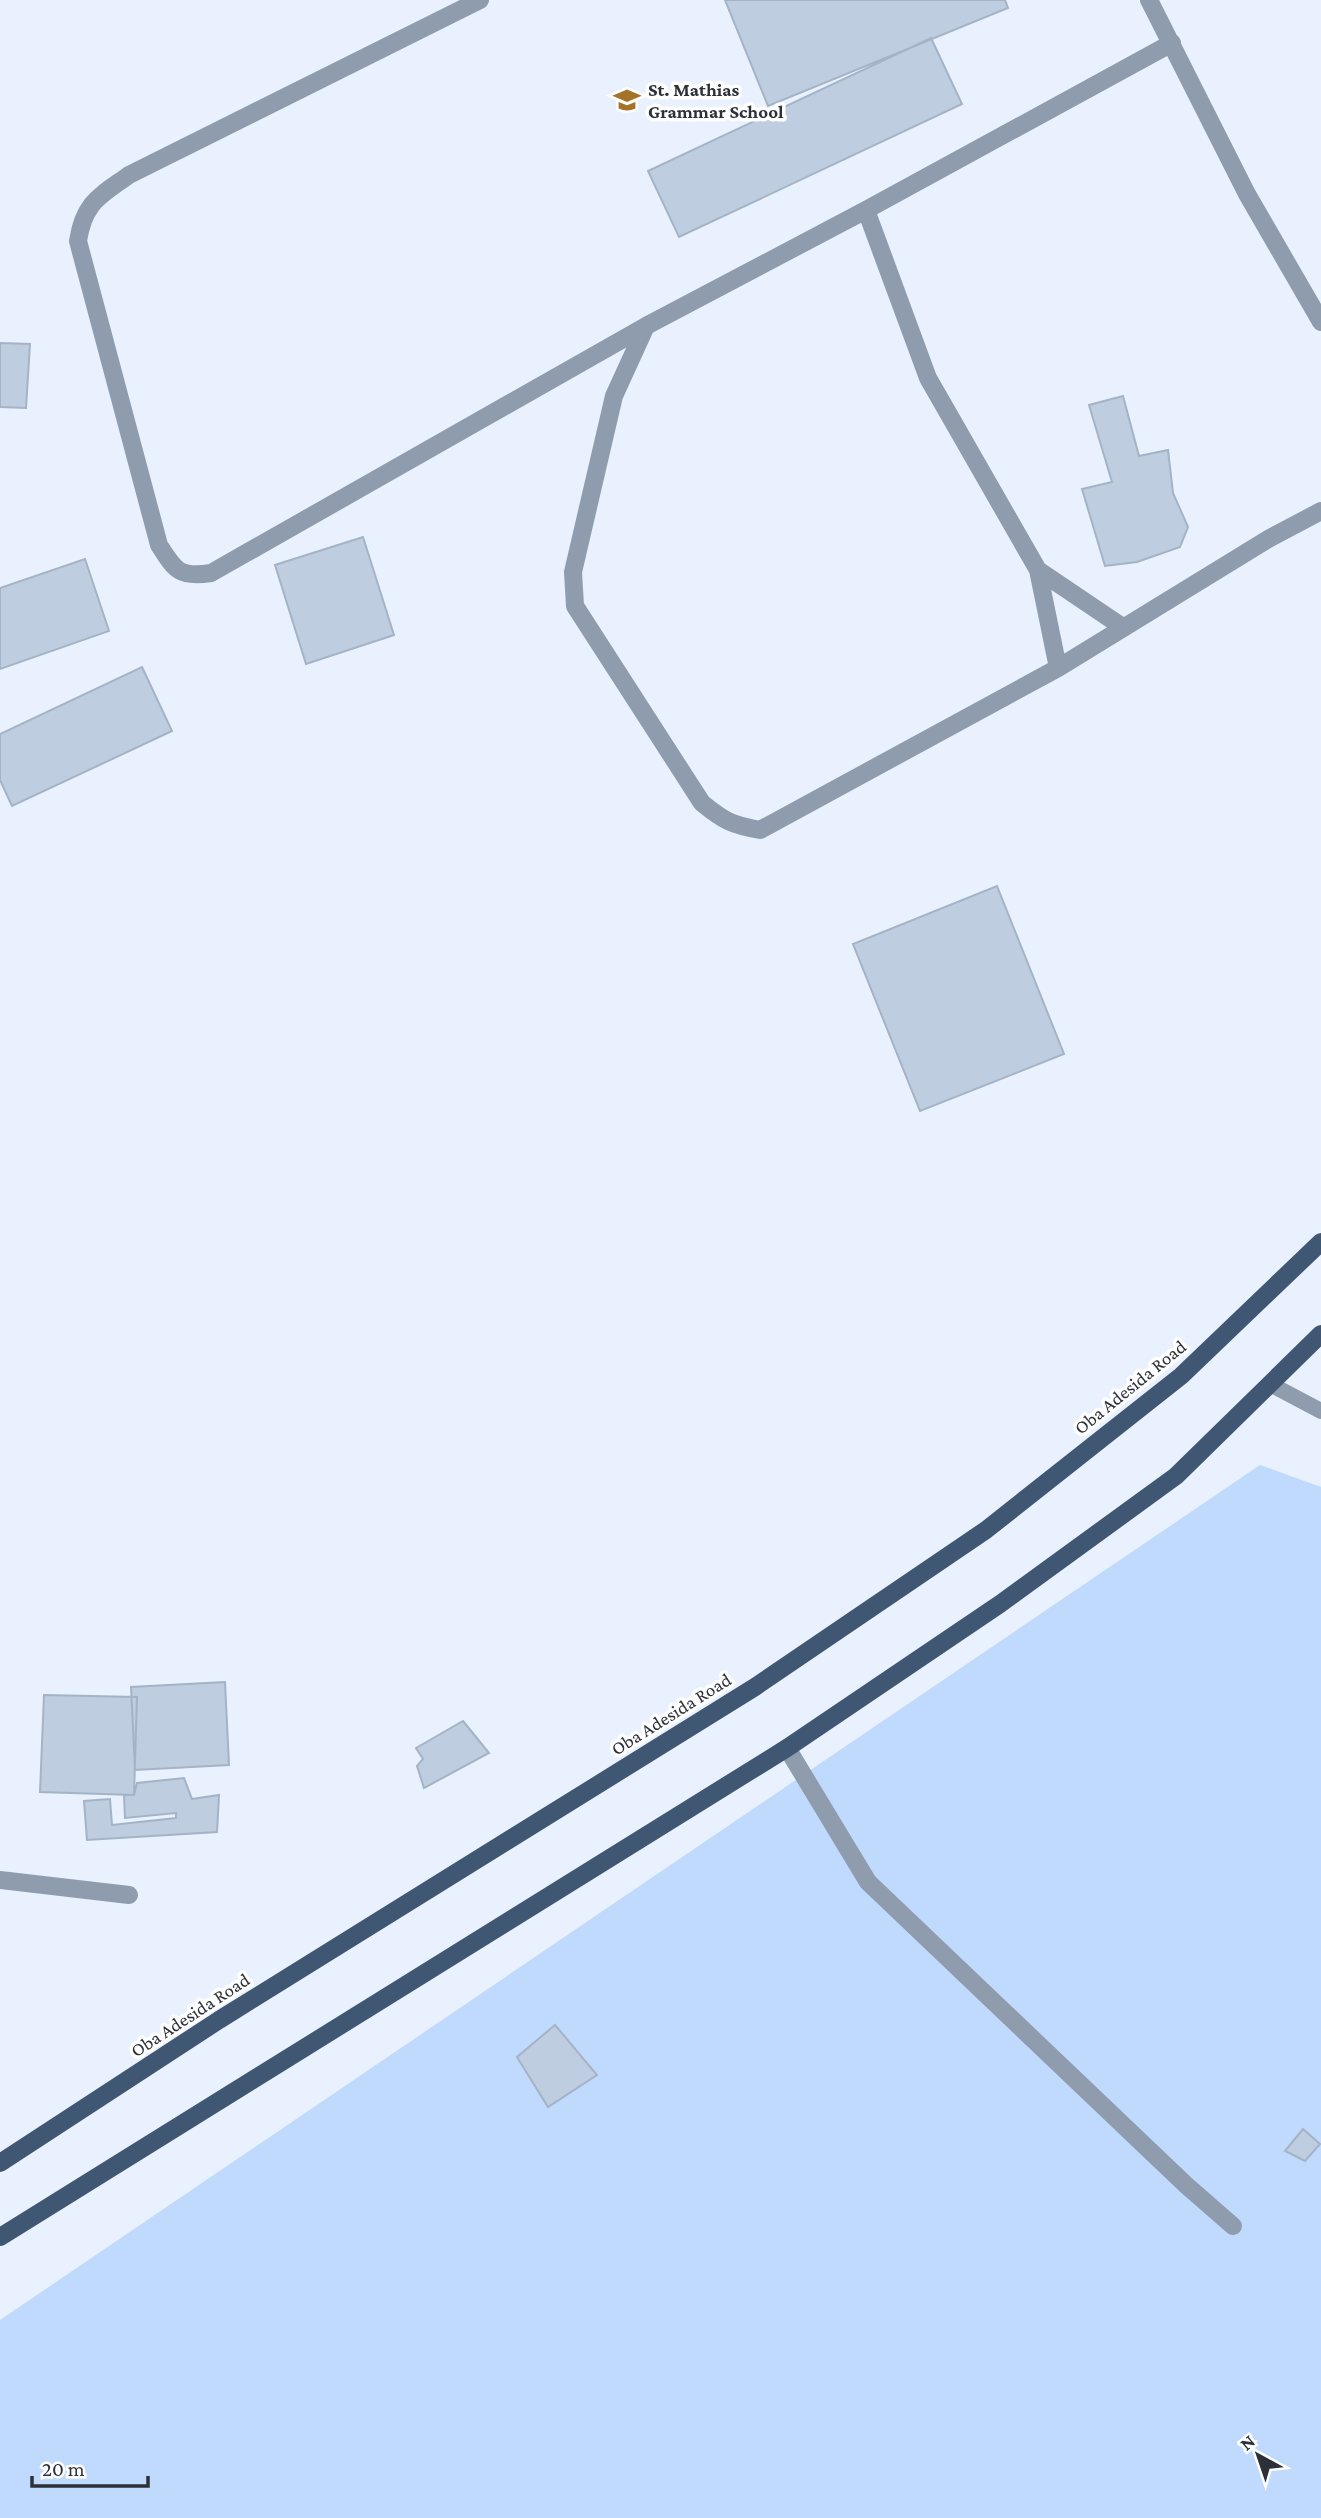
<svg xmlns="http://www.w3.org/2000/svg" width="1321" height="2518" font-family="'Crimson Pro',serif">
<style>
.green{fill:#bfdafc}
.building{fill:#becddf;stroke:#a4b3c5;stroke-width:2}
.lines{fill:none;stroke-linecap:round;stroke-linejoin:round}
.service{stroke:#8f9cad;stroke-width:16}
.minor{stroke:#8f9cad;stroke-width:18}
.primary{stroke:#405774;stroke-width:18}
.labels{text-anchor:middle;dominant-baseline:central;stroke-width:7;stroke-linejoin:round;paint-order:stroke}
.poi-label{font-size:19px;font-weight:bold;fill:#2c3139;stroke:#fefefe;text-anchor:start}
.street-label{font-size:19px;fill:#2c3139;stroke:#fefefe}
</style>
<rect width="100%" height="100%" fill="#e8f1fd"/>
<path class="green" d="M1260 1465 1321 1487V2518H0V2320Z"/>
<path class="building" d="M725 0H1005L1008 8 768 106Z
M931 38 962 104 679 237 648 171Z
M0 343 30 344 26 408 0 407Z
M1123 396 1139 456 1168 450 1173 493 1188 527 1180 547 1137 562 1105 566 1082 489 1112 482 1089 405Z
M363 537 394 635 306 664 275 565Z
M85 559 109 631 0 669V588Z
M142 667 172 731 12 806 0 780V734Z
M997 886 1064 1054 920 1111 853 944Z
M225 1682 229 1765 135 1770 131 1687Z
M44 1695 137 1697 134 1795 40 1792Z
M463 1721 489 1753 424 1788 417 1766 423 1759 416 1748Z
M184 1778 192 1799 219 1795 217 1832 87 1840 84 1801 110 1799 112 1825 176 1818V1813L125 1818 124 1795H134L137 1783Z
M555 2025 597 2075 548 2107 517 2057Z
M1303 2129 1320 2144 1305 2161 1285 2151Z"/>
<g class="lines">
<path class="service" d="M1270 1384 1321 1411"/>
<path class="minor" d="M480 0 129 175C100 196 84 202 78 241L159 545C175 570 179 578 211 573L646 326 866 210 1172 43
M1149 0 1247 194 1321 322
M866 210 928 378 1038 570 1058 668
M646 326 614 396 573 572 575 606 702 803C724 821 732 825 760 830L1058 668 1270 538 1321 511
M1038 570 1124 628
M787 1748 868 1882 1186 2185 1233 2226
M0 1880 129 1895"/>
<path class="primary" d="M0 2163 219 2020 755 1687 986 1530 1181 1376 1321 1242
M0 2237 787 1748 1000 1604 1176 1476 1321 1334"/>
</g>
<defs>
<g id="school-bare" transform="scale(2.1)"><path d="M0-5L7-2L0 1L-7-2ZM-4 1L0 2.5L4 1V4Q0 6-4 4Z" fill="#a47328" stroke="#fefefe" stroke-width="2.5" paint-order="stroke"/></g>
</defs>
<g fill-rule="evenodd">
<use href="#school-bare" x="627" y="100"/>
</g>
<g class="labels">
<g class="poi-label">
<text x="648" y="89">St. Mathias<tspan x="648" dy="22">Grammar School</tspan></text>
</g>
<g class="street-label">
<text transform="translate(1130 1387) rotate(-39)">Oba Adesida Road</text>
<text transform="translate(671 1714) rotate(-32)">Oba Adesida Road</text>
<text transform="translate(190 2015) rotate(-33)">Oba Adesida Road</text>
</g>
</g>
<g transform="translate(1258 2455) rotate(320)" stroke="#fefefe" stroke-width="5" paint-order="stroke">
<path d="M0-5L12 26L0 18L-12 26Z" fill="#2c3139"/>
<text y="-10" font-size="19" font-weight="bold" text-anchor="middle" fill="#2c3139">N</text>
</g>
<path d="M32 2476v10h116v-10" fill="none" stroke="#2c3139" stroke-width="3.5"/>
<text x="42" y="2476" font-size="21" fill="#2c3139" stroke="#fefefe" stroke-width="5" paint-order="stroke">20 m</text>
</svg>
